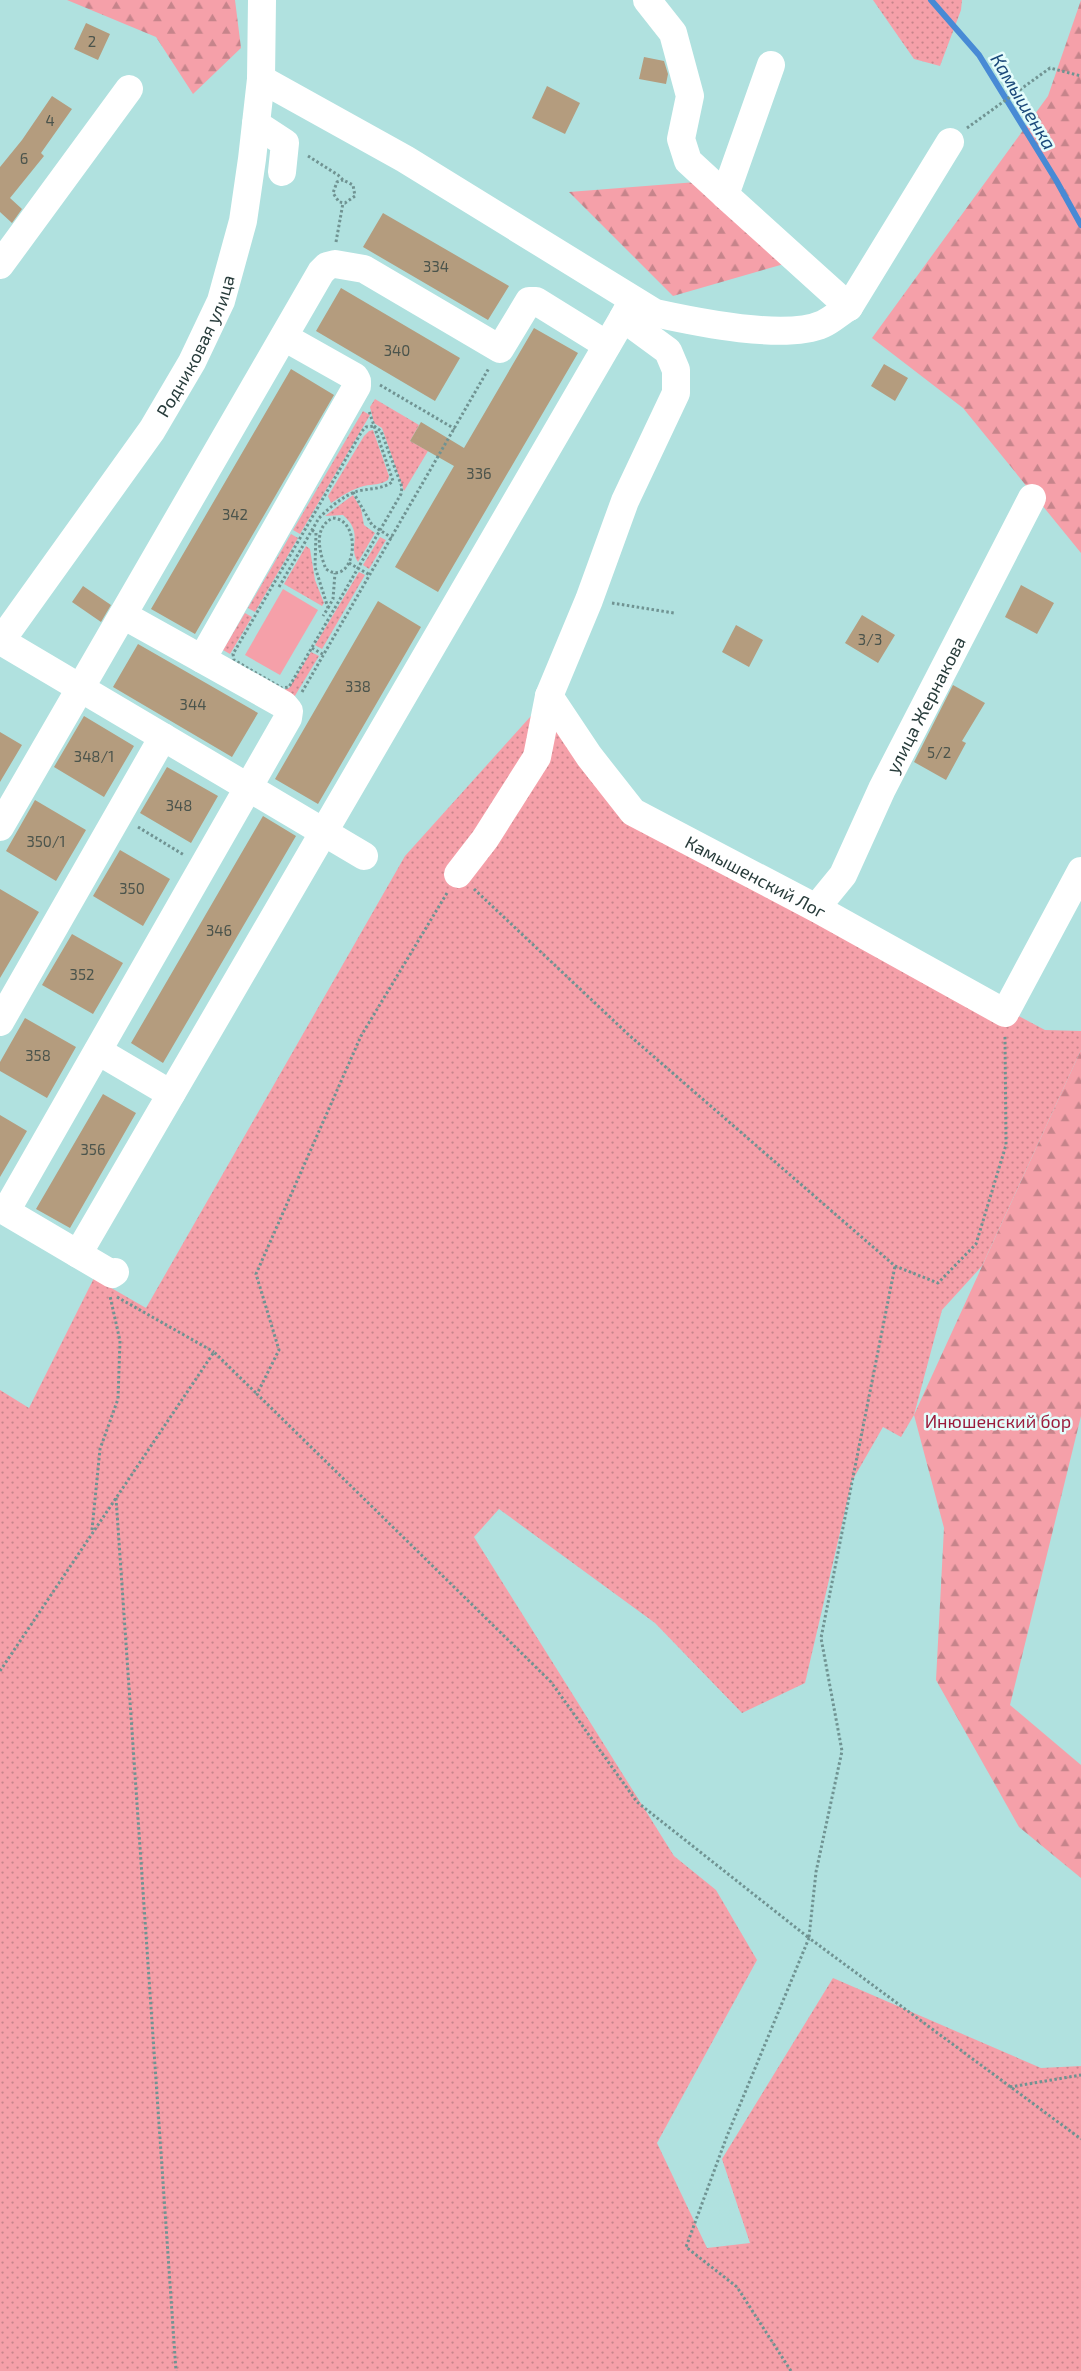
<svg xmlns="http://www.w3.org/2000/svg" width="1081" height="2371" font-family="'Exo 2',sans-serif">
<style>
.green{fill:url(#green-dots)}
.forest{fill:url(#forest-firs)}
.pitch{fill:#f5a0a9}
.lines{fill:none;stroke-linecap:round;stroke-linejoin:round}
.stream{stroke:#488ad5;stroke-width:6}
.building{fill:#b49c7e}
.path{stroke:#709392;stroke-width:3;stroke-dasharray:2.5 2.5;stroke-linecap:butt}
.minor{stroke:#fff;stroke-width:28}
.labels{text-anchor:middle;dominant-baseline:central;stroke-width:5;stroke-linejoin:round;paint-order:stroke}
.number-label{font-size:15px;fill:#4b544c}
.street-label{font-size:18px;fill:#283c3b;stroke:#e5fdfc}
.park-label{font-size:18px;fill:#9b1b3c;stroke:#e5fdfc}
.water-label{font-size:19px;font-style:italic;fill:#1c4a7b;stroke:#e5fdfc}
</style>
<defs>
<pattern id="green-dots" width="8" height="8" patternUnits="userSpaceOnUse" patternTransform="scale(1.25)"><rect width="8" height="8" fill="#f5a0a9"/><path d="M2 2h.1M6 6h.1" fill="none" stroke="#c6848b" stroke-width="1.8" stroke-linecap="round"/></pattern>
<pattern id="forest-firs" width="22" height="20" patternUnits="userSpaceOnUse" patternTransform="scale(1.25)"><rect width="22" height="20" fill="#f5a0a9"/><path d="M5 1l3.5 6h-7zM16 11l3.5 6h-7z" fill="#c6848b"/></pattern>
</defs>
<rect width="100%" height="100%" fill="#b0e1df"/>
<path class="green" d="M873 0H962L961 10 940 66 914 59Z
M375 399 419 425 410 441 428 451 404 491 382 428 374 423 370 407Z
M363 411 370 415 300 534 293 530Z
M373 430 389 476 388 480C381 485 373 484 364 486 352 489 342 496 331 503L328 496 364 436 369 431Z
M353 495 361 509 364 525 375 533 358 562C347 547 365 534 343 515L325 516Z
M291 534 298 538 255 612 248 608Z
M380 537 386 540 369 569 363 565Z
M306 546 310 549 315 580 324 603 322 606 284 584Z
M359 572 365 575 322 649 315 645Z
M245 613 252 617 230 654 223 650Z
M311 652 319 656 290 704 283 690 289 688Z
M549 696 634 812 1045 1030 1081 1031V1050L982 1266 942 1310 914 1415 901 1437 883 1427 852 1481 805 1683 742 1713 655 1623 499 1509 474 1537 674 1856 716 1890 757 1960 657 2143 707 2248 750 2243 722 2159 833 1978 1041 2068 1081 2066V2371H0V1390L29 1408 94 1278 146 1308 405 856Z"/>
<path class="forest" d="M67 0H235L241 48 193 94 156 37Z
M1081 0V553L963 408 872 338 1048 96Z
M722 180 784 264 673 296 569 192Z
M1081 1050V1416L1010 1705 1081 1765V1878L1019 1827 936 1680 944 1528 914 1415Z"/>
<path class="pitch" d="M283 589 318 610 280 675 245 655Z"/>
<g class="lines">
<path class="stream" d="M931 0 979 55 1056 180 1081 225"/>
</g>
<path class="building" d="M86 23 110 34 98 60 74 49Z
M644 57 664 61 668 74 666 84 639 79Z
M547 86 580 103 565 134 532 118Z
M52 96 72 109 41 153 44 156 10 198 22 209 12 223 0 212V167L22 140Z
M383 213 509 286 488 320 363 247Z
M341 288 460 358 435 401 316 331Z
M534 328 578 353 438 592 395 567 454 466 410 441 421 422 464 448Z
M884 364 908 378 895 401 871 386Z
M291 369 334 395 195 634 151 609Z
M1021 585 1054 603 1037 634 1005 617Z
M83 586 111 605 101 622 72 602Z
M378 601 421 627 318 804 275 779Z
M862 615 895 635 878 663 845 643Z
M736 625 763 640 749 667 722 652Z
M138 644 258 713 232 757 113 687Z
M953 685 985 703 962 741 966 743 946 780 914 762Z
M84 716 134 746 104 797 54 767Z
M0 732 22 745 0 782Z
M167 767 218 796 191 843 140 813Z
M35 800 86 830 56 881 6 851Z
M263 816 296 836 163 1063 131 1043Z
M120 850 170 879 143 926 93 896Z
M0 889 39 912 0 978Z
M72 934 123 963 93 1014 42 985Z
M25 1018 76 1047 47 1098 0 1071V1062Z
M103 1094 136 1113 70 1228 36 1209Z
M0 1115 27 1131 0 1177Z"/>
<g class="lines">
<path class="path" d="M967 128 1050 68 1081 76
M308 156 338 175 343 180 353 185 355 196 345 203 339 202 333 193 337 182 343 180
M336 242 343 203
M380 385 455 429
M374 426 381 431 402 487 401 494 289 687 282 688 234 660 233 654 362 431 366 427Z
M353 492 372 525 392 538
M333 518C364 520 355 589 326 569 319 552 313 527 333 518Z
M312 530 316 533 315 567 328 608 323 616
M349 563 370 575
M279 587 319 518C329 508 342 497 355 492 366 488 384 490 393 481L369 411
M612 603 674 613
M328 608 333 599 335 573
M312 648 324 655
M302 692 489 368
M138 827 184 855
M474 889 630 1036 895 1266 938 1283 976 1244 1006 1145 1005 1035
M447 893 361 1036 256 1274 279 1350 257 1394 551 1682 637 1802 809 1938
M117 1297 214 1352
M116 1498 176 2371
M92 1530 100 1449 118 1399 120 1341 110 1296
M0 1671 214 1352 257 1394
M809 1937 816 1872 842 1751 821 1638 895 1266
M1010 2087 1081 2075
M791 2371 737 2287 686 2247 727 2136 809 1938 1081 2139"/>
<g class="minor">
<path d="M647 0 673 33 690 96 681 139 688 161 725 195"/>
<path d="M771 65 725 195 849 307"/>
<path d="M261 79 405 159 655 313C696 322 785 341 823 324 832 320 840 312 849 307L950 142"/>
<path d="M256 124 285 143 282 172"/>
<path d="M0 265 129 89"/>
<path d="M123 615 202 659 357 386V381L355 377 284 337"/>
<path d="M1 641 364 856"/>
<path id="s1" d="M0 642 152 430 192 362 221 301 243 221 252 159 261 79 262 0"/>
<path id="s2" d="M549 696 589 756 633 812 816 908 1005 1013 1081 871"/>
<path d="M0 827 321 272 327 266 335 264 364 269 500 349 529 301H536L607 345"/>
<path d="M458 874 485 839 537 757 549 696 589 600 625 501 676 393V370L668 351 623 318 631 303"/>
<path id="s3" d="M816 908 843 875 882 789 1032 498"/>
<path d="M0 1022 163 737"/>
<path d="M98 1051 171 1094"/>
<path d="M0 1208 112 1274 115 1272"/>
<path d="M6 1211 288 718 289 711 284 705 202 659"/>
<path d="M78 1254 623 318"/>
</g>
</g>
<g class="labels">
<g class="number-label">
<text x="92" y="41">2</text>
<text x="50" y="120">4</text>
<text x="24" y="158">6</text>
<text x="436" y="266">334</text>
<text x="397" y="350">340</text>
<text x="479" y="473">336</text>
<text x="235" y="514">342</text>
<text x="870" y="639">3/3</text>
<text x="358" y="686">338</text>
<text x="193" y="704">344</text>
<text x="939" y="752">5/2</text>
<text x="94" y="756">348/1</text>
<text x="179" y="805">348</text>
<text x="46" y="841">350/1</text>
<text x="132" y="888">350</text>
<text x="219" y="930">346</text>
<text x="82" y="974">352</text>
<text x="38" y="1055">358</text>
<text x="93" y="1149">356</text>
</g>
<g class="street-label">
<text stroke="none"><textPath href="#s1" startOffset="356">Родниковая улица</textPath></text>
<text stroke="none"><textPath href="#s3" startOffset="232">улица Жернакова</textPath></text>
<text stroke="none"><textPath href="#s2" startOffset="282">Камышенский Лог</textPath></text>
</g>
<g class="park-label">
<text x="998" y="1421">Инюшенский бор</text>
</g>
<g class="water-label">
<text transform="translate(1024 101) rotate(59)">Камышенка</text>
</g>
</g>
</svg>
